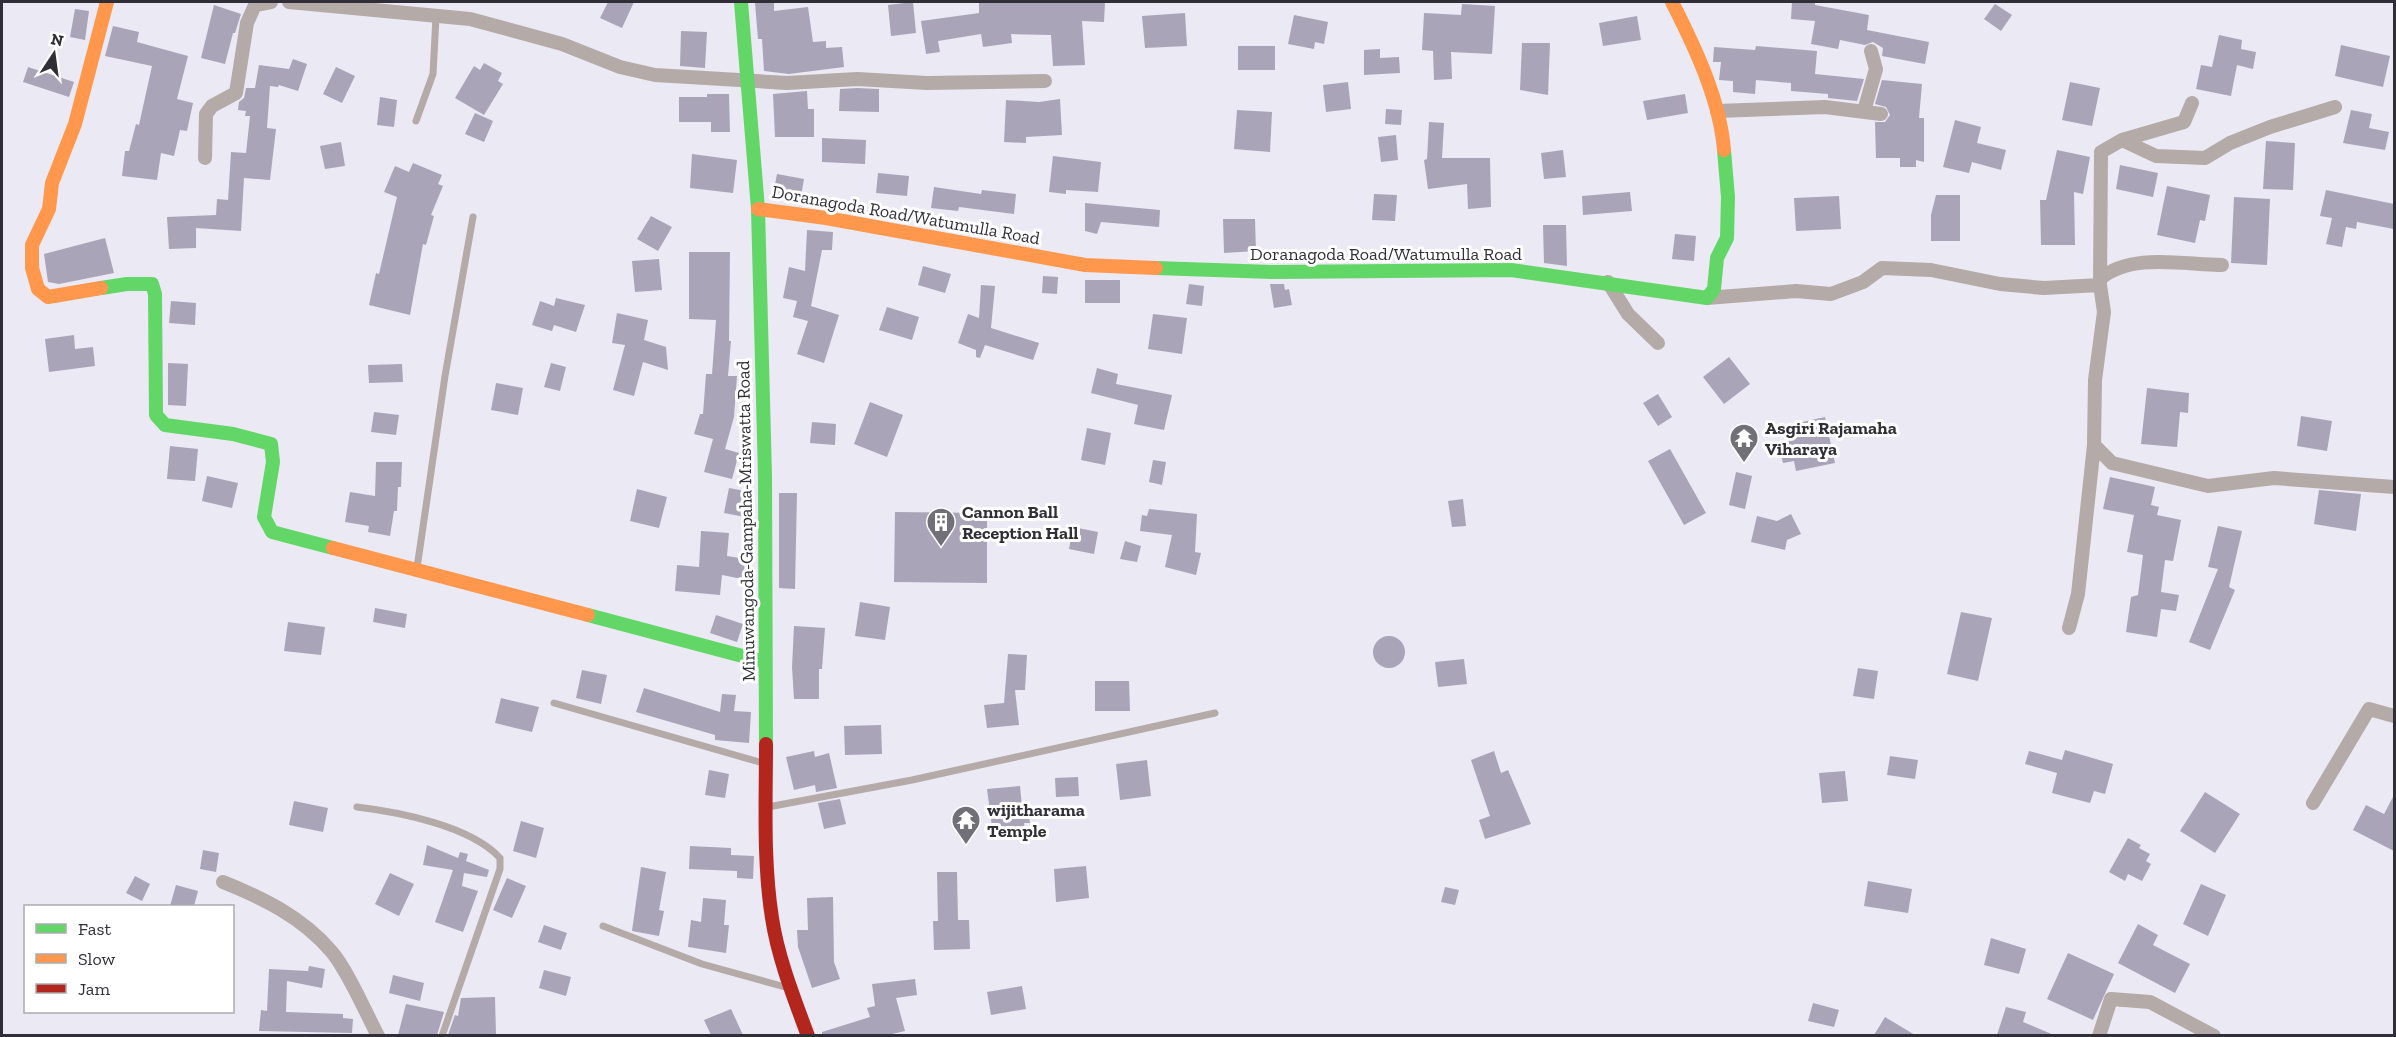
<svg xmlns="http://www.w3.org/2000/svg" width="2396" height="1037" font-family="'Zilla Slab',serif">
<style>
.building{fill:#aaa4b9}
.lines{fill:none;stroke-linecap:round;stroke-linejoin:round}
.lane{stroke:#b4aaa7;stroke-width:7}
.street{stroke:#b4aaa7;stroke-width:14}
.fast{stroke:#63d668;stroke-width:14}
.slow{stroke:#ff974d;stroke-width:14}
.jam{stroke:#b3261e;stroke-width:14}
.labels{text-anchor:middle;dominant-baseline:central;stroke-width:6;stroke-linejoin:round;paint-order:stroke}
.street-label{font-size:18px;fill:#302e36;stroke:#fff}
.poi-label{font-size:18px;font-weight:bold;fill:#302e36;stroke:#fff;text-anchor:start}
</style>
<rect width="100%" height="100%" fill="#ebe9f4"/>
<path class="building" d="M608 2H634L622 28 600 18Z
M774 2V11L808 7 813 42 826 41V48L842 47 844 67 789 74 764 71 762 39H758L755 3Z
M913 2 916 33 891 36 888 5Z
M979 2H1105L1104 22 1082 21 1085 65 1053 66 1051 35 1011 34 1012 43 983 47 981 34 938 41 940 52 926 54 921 21 979 13Z
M1792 2H1815V5L1869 15 1867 30 1929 42 1925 64 1882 56 1883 48 1873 42 1865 45 1840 40 1838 49 1811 44 1815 21 1791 19Z
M1462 4 1495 6 1492 54 1451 52 1452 79 1434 80 1433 51 1422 50 1424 13 1461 15Z
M1995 4 2012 15 2001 31 1984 19Z
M214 5 241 14 235 33H233L225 64 201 58Z
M75 9 89 11 85 40 70 37Z
M1185 13 1187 46 1145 48 1142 16Z
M1294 15 1328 22 1324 44 1315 42 1314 49 1288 44Z
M1637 16 1641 40 1603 46 1599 23Z
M113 26 139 32 137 42 188 56 177 99 193 103 187 131 180 130 174 156 161 153 157 180 122 176 125 151H129L136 124 139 125 152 66 105 56Z
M681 31 707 32 705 68 680 66Z
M2219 35 2242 40 2241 49 2256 52 2253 69 2237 65 2231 96 2196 89 2201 65 2212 67Z
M1522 43H1550L1548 95 1520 90Z
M2341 45 2390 56 2383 87 2335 76Z
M1238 46H1275V70H1238Z
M1756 46 1817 51 1815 74 1864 79 1857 101 1828 98V94L1791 91V83L1756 80 1755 94 1733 92V81L1719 80 1721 62H1713L1714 47 1755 50Z
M1380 49V58L1399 57 1400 73 1364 75V50Z
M293 59 307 64 298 91 279 85 278 87 270 86 267 128 276 129 270 180 244 178 241 231 196 228V248L169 249 167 217 216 215 217 199 228 200 231 152 246 153 250 116H245L246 111 238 110 239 102 244 98 246 88H255L259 65 289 69Z
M484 63 502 73 498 81 503 84 484 115 455 98 474 66 480 70Z
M28 67 74 82 69 97 23 82Z
M336 67 355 76 342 103 323 94Z
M1882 80 1922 84 1919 118H1924V162L1916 160V167H1900V158H1876L1875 122H1885L1890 115 1886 107 1875 104Z
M1348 82 1351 109 1326 112 1323 85Z
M2070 82 2100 88 2092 126 2062 120Z
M857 88 879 89V112L839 111 840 89Z
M807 91 808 109H814V137H775L773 94Z
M707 94H729L730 132H711V122H679V97H707Z
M1685 94 1688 113 1647 120 1643 101Z
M380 97 397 100 394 127 377 125Z
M1060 99 1062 135 1026 137V143L1004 142 1006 100 1039 102Z
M1386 109 1402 110 1401 125 1385 124Z
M1237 110 1272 112 1270 152 1234 149Z
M2351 110 2372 114 2369 128 2389 132 2385 150 2343 143Z
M475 113 493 121 484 142 465 134Z
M1955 120 1981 127 1977 143 2006 150 2001 170 1972 162 1969 173 1943 167Z
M1429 122 1444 123 1442 158H1490L1491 207 1468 209 1467 184 1428 189 1424 160 1427 159Z
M1396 135 1398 160 1381 162 1378 137Z
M822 138 866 140 865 164 822 162Z
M2266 141 2295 143 2293 190 2263 189Z
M341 142 345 166 325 169 320 146Z
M1563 150 1566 177 1544 179 1541 153Z
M2057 150 2090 157 2083 194 2074 192 2075 245H2041L2040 200H2046Z
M692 154 737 160 733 193 690 188Z
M1053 156 1101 162 1098 192 1066 190V194L1049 192Z
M413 163 442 175 438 184 443 186 431 215 434 216 426 245 423 244 410 315 369 305 376 273 379 274 397 197 384 192 395 166 409 172Z
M2120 165 2158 173 2153 197 2116 189Z
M878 173 909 176 907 196 876 193Z
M777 174 804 179 800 202 772 199Z
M2167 186 2210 195 2205 221 2200 220 2195 243 2157 235Z
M934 187 981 194 982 190 1016 194 1014 214 959 207 958 211 931 208Z
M2326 190 2394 204V229L2357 222 2356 229 2346 227 2342 247 2326 244 2332 218 2320 216Z
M1630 192 1632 211 1583 215 1582 196Z
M1374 194 1397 195 1395 221 1372 220Z
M1936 195H1960V241H1931V215Z
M1839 196 1841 229 1796 231 1794 198Z
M2234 197 2270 199 2267 265 2231 263Z
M1085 203 1160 210 1159 227 1101 222 1097 234 1085 231Z
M651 216 672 227 658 251 637 239Z
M1223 219H1255L1256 251 1224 253Z
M1543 225H1566L1567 266 1544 263Z
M807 230 833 232 832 250H822L811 306 839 315 824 363 797 354 808 321 793 317 797 301 783 298 789 267 805 271Z
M1675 234 1696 236 1694 261 1672 259Z
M105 238 114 273 59 284 48 282 44 254Z
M689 252H730L729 341H731L728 376H737L734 417 725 449 739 453 732 479 704 472 713 439 694 434 700 414H703L706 374H712L716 320 689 319Z
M659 259 662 290 635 292 632 261Z
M923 266 951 274 945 293 918 285Z
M1043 276 1058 277 1057 294 1042 293Z
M1085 280H1120V303H1085Z
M1189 284 1204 286 1202 306 1186 304Z
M1270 284H1284L1285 290 1289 289 1292 305 1274 308Z
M981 285 995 286 991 328 1039 343 1033 360 985 345 980 358 976 357V350L958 343 968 314 979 318Z
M556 298 585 305 576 332 554 325 552 331 532 325 540 301 554 306Z
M171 301 196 303 195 325 169 323Z
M887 307 919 317 912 340 879 330Z
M617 313 648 320 644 340 666 347 668 370 643 362 634 396 613 390 625 345 612 343Z
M1153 314 1187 318 1182 354 1148 349Z
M74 335 75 349 93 347 95 366 49 372 45 339Z
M1729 357 1750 384 1724 404 1703 377Z
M168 363 188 364 186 406 168 405Z
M551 363 566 367 560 391 544 387Z
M402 364 403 382 369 383 368 365Z
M1097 368 1118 374 1116 384 1172 395 1164 430 1134 424 1138 405 1091 393Z
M496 383 523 388 518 415 491 410Z
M2147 388 2189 393 2188 413 2180 412 2177 447 2141 444Z
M1658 394 1672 417 1658 426 1643 403Z
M870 402 903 415 887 457 854 444Z
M374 412 399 415 396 435 371 432Z
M2301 416 2332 421 2327 451 2297 446Z
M1825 417 1835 463 1796 471 1794 461 1783 463 1779 446 1788 444 1785 430 1799 427 1798 423Z
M812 422 836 424 835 445 810 443Z
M1087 428 1111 433 1105 465 1081 460Z
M170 446 198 449 195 481 167 479Z
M1670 449 1706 513 1684 525 1648 461Z
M1153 460 1166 462 1162 485 1149 482Z
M376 462H402L401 487H398L397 511H394L390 536 368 532 369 526 345 522 350 492 375 496Z
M1736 472 1752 476 1745 509 1729 505Z
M207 476 238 483 232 508 202 501Z
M2110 477 2155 487 2151 505 2159 507 2157 515 2181 520 2173 561 2165 560 2161 592 2179 595 2176 611 2161 609 2157 637 2126 632 2131 597 2138 595 2143 555 2127 552 2134 515 2103 509Z
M729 488 750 492 745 517 724 513Z
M637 489 667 497 659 528 630 521Z
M2319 490 2361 494 2356 531 2314 524Z
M779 493H797L795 589 779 588Z
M1463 499 1466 526 1452 527 1448 501Z
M1149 509 1197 514 1195 552 1201 553 1196 575 1165 567 1172 535 1140 531 1142 515 1147 516Z
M895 512 987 513V583L894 582Z
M1791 514 1801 534 1787 540 1785 550 1751 542 1757 516 1777 521Z
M2218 526 2242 531 2229 587 2235 590 2210 650 2189 642 2218 569 2208 567Z
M1073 527 1098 532 1094 554 1069 549Z
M701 531 729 533 727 556 746 559 742 579 722 575 720 595 675 591 677 565 699 567Z
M1125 541 1141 546 1137 562 1120 559Z
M860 602 890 607 885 640 855 636Z
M375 608 407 614 405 628 373 622Z
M1961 612 1992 618 1978 681 1947 674Z
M716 615 743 624 737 642 710 633Z
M288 622 325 627 321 655 284 651Z
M794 626 825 628 822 669H819V699H794L792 667Z
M1373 652a16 16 0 1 1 32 0a16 16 0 1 1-32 0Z
M1008 654 1027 655 1025 690H1015L1019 725 987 728 984 705 1004 703Z
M1464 659 1467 684 1438 687 1435 662Z
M1858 668 1878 671 1874 699 1853 696Z
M582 670 607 675 601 704 576 698Z
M1095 681H1129L1130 711H1095Z
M644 688 720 712 722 694 736 695 734 711 751 712 749 743 715 740V735L636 712Z
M501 698 539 707 532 732 495 723Z
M881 725 882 754 845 755 844 726Z
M2065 750 2113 764 2105 794 2094 791 2090 803 2052 793 2057 773 2025 764 2029 751 2062 760Z
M814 751 815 757 829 753 837 788 816 792 815 785 794 790 786 757Z
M1494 751 1501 773 1508 770 1531 824 1485 839 1479 820 1490 816 1471 760Z
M1890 756 1918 760 1915 779 1887 775Z
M1147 760 1151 796 1120 800 1116 764Z
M709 770 729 774 725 798 705 795Z
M1845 771 1848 801 1822 803 1819 773Z
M1078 777 1079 796 1056 797 1055 778Z
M1020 786 1022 807 1028 806 1030 823H1024L1025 831 993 835 987 789Z
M2205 792 2240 814 2215 853 2180 831Z
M2394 795V851L2353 830 2366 805 2384 814Z
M840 799 846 824 824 829 818 803Z
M294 801 328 808 323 832 289 825Z
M521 821 544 828 536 858 513 851Z
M2128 838 2141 845 2139 848 2150 854 2146 861 2151 864 2142 881 2128 874 2125 881 2109 872Z
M427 845 458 858 460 852 468 854 466 861 489 870 487 877 464 873 462 886 478 891 463 932 435 922 453 870 423 865Z
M690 846 731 848V855L754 856 753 879 737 878V871L689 869Z
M203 850 219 853 216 872 200 869Z
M1086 866 1089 898 1056 902 1054 869Z
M641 867 666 872 659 910 664 911 659 936 632 931Z
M937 872H957L958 920H969L970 949 934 950 933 921H938Z
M390 873 414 884 399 916 375 904Z
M135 876 150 884 142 901 126 893Z
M507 878 526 886 512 918 493 910Z
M1868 881 1912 889 1908 913 1864 906Z
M2201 884 2226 895 2208 936 2183 924Z
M176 885 198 891 194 906H170Z
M1445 887 1459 890 1455 905 1441 902Z
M833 897 834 962 840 979 812 988 798 947 797 930H808L807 898Z
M703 898 726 900 724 925H729L726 953 688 947 691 920 701 922Z
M2138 924 2158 935 2153 945 2190 964 2175 993 2118 963Z
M544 925 567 933 561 950 538 942Z
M1991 938 2026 949 2019 974 1984 965Z
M2068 953 2114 974 2093 1020 2047 999Z
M309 966 325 969 322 988 287 981 286 1012 343 1014V1018L353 1019 352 1033 259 1031 261 1010 267 1011 269 969 308 971Z
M544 970 571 977 566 996 539 988Z
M393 975 424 983 420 1001 389 993Z
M915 979 917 995 896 998 905 1031 888 1035H822V1032L870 1017 867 1008 875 1006 872 984Z
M1022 986 1026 1009 991 1015 987 992Z
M495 997 496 1035H448L455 1015 458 1016 461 998Z
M1813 1003 1839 1010 1834 1027 1808 1021Z
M406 1004 444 1012 437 1035H398Z
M2006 1007 2026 1012 2023 1022 2054 1035H1997Z
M731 1009 743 1035H711L704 1020Z
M1885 1017 1915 1035H1874Z"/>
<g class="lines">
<path class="lane" d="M416 121 433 74 436 17
M417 568 445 376 473 217
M554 703 763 763
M357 807C399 812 471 826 500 858V869L442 1036
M768 807 912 780 1215 713
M603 926 702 964 785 987"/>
<path class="street" d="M289 2 470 19 562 44 620 67 655 75 787 83 857 79 927 83 1045 81
M1717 111 1825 107 1881 114
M1864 111 1876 69 1871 51
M2122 140 2156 156 2205 158 2230 143 2270 127 2335 107
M205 158 206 114 212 106 236 93 247 23 255 5 271 2
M2100 279C2131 252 2185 265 2222 265
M1608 282 1628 314 1658 343
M2100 285 2104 312 2095 380 2094 445 2112 463 2208 486 2274 478 2394 487
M1707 298 1796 291 1831 294 1863 282 1882 268 1931 270 2000 284 2044 288 2100 285 2101 152 2122 140 2184 122 2192 103
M2069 628 2078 594 2094 445
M2313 803 2369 709 2394 716
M223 882C263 898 302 917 331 951 347 969 366 1013 378 1036
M2099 1036 2111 999 2150 1002 2214 1036"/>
<path class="fast" d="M741 2 758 209 765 476 766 744
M1156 268 1273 272 1511 270 1707 298 1714 289 1717 258 1727 238 1728 197 1724 150
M101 288 127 284H152L155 294 156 415 165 425 233 434 271 444 273 462 264 517 272 532 333 548
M588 615 765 662"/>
<path class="slow" d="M1672 2C1695 47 1720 100 1724 150
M758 209 826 218 1085 265 1156 268
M101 288 48 297 38 289 32 268V245L49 209 52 183 75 124 107 2
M333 548 588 615"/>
<path class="jam" d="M766 744C766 801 763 861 772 918 778 958 794 998 808 1036"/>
</g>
<defs>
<g id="temple-pin" transform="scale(1.5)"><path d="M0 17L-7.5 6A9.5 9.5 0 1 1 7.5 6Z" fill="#716f78" stroke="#fff"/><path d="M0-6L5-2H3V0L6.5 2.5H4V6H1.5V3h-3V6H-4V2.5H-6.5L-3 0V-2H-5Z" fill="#fff"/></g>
<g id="building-pin" transform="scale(1.5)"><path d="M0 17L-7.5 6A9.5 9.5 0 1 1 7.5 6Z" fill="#716f78" stroke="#fff"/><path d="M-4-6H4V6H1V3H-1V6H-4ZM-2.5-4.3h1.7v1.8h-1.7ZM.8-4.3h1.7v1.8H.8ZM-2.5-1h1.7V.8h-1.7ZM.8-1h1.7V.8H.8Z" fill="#fff"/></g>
</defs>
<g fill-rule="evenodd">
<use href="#temple-pin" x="1744" y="438"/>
<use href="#building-pin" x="941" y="522"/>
<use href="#temple-pin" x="966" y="820"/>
</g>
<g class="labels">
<g class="street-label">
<text transform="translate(906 215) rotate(10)">Doranagoda Road/Watumulla Road</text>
<text x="1386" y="254">Doranagoda Road/Watumulla Road</text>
<text transform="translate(746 521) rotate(-91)">Minuwangoda-Gampaha-Mriswatta Road</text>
</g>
<g class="poi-label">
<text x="1765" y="428">Asgiri Rajamaha<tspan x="1765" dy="21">Viharaya</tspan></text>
<text x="962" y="512">Cannon Ball<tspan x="962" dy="21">Reception Hall</tspan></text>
<text x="987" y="810">wijitharama<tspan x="987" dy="21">Temple</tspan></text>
</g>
</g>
<rect width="2396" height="1037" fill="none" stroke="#302e36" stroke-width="6"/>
<rect x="24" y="905" width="210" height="108" fill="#ffffff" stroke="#acabaf" stroke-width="1.5"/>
<rect x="36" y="924" width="30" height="9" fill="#63d668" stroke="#acabaf" stroke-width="1.5"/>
<text x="78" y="935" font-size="18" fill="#302e36">Fast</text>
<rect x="36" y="954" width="30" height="9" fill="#ff974d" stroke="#acabaf" stroke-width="1.5"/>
<text x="78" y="965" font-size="18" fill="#302e36">Slow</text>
<rect x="36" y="984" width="30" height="9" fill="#b3261e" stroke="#acabaf" stroke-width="1.5"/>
<text x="78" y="995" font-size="18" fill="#302e36">Jam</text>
<g transform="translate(54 54) rotate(13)" stroke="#ffffff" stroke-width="4.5" paint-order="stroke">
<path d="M0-4.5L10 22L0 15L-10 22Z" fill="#302e36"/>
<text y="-9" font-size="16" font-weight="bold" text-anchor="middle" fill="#302e36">N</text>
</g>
</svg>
